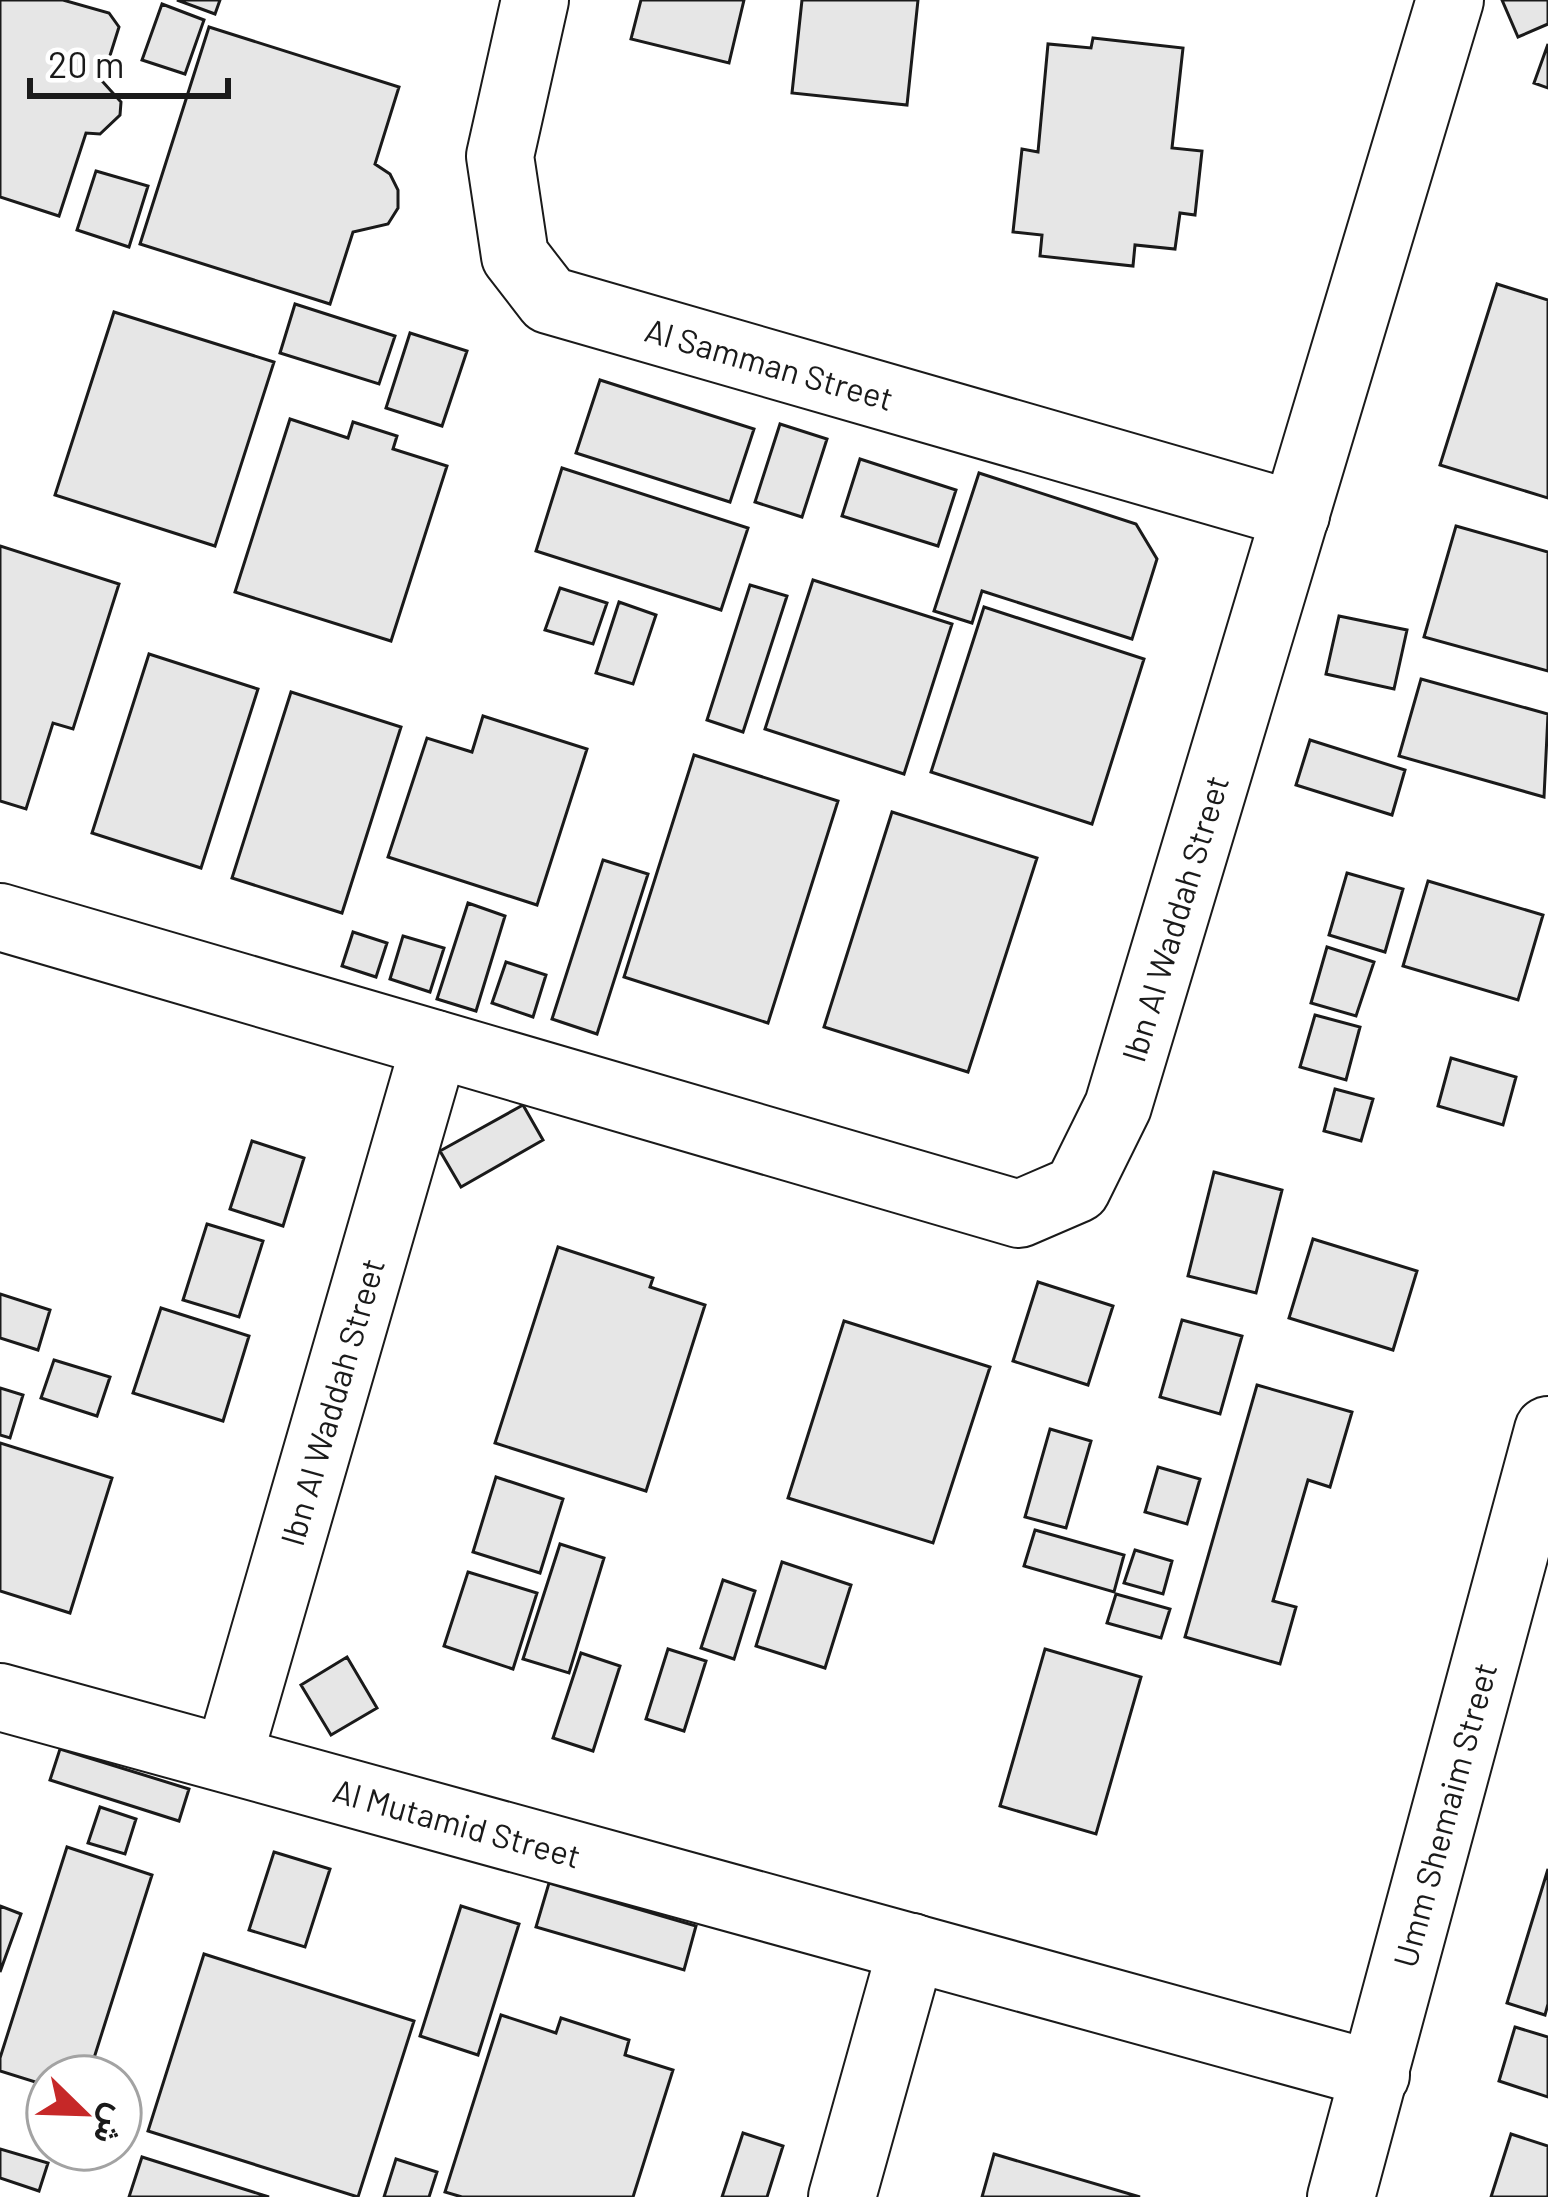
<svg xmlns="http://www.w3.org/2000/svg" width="1548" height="2197" font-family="Barlow,Vazirmatn,sans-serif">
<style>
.building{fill:#e6e6e6;stroke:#1a1a1a;stroke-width:3}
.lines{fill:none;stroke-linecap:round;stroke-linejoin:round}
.minor-casing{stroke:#1a1a1a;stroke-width:70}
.minor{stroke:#fff;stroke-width:66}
.labels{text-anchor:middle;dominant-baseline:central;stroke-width:9;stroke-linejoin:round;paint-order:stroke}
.street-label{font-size:33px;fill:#1a1a1a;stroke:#fff}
</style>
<rect width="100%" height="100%" fill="#fff"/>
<path class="building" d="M0 0H63L109 13 119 27 102 81 121 102 120 115 100 134 86 133 59 216 0 197Z
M177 0H220L215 14Z
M641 0H744L729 63 631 39Z
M802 0H918L907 105 792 93Z
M1502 0H1548V24L1518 37Z
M162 4 204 20 185 74 142 60Z
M209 27 399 87 375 164 390 174 398 190V208L388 224 353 232 330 304 140 244Z
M1093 38 1183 48 1172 148 1202 151 1195 215 1180 213 1175 249 1135 245 1133 266 1040 256 1042 235 1013 232 1022 149 1038 152 1048 44 1091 48Z
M1548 44V88L1534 83Z
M96 171 148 186 129 247 77 230Z
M1497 284 1548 300V498L1440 465Z
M295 304 395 336 379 384 280 353Z
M114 312 274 362 215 546 55 495Z
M410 333 467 351 442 426 386 408Z
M600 380 754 429 730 502 576 453Z
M290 419 348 438 353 422 397 436 393 449 447 466 391 641 235 592Z
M780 424 827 439 802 517 755 502Z
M860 459 956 490 938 546 842 516Z
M562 468 748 528 721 610 536 551Z
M979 473 1136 524 1157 559 1132 639 982 591 972 623 934 611Z
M1456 526 1548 552V671L1424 637Z
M0 546 119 584 73 729 53 723 26 809 0 801Z
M813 580 952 624 904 774 765 729Z
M750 585 787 596 743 732 707 720Z
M560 588 607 603 593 644 545 630Z
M619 602 656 615 633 684 596 673Z
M984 607 1144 659 1092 824 931 772Z
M1339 616 1407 630 1394 689 1326 674Z
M149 654 258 689 201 868 92 833Z
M1421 679 1548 714 1544 797 1399 756Z
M291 692 401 727 342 913 232 878Z
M483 716 587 749 537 905 388 857 427 738 472 752Z
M1310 740 1405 770 1392 815 1296 785Z
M694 755 838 801 768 1023 624 977Z
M892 812 1037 858 968 1072 824 1027Z
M603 860 648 874 597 1034 552 1019Z
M1347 873 1403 889 1385 952 1329 935Z
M1428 881 1543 915 1518 1000 1403 966Z
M468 903 505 916 476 1011 437 999Z
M353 932 387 943 376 977 342 966Z
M403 936 444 948 430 992 390 979Z
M1327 947 1374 962 1356 1016 1311 1003Z
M506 962 546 975 533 1017 492 1003Z
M1315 1015 1360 1027 1346 1080 1300 1067Z
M1451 1058 1516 1077 1503 1125 1438 1106Z
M1335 1089 1373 1099 1361 1141 1324 1131Z
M523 1105 543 1140 461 1187 440 1151Z
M252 1141 304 1158 283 1226 230 1209Z
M1214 1172 1282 1190 1256 1293 1188 1276Z
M207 1224 263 1241 239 1317 183 1300Z
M1313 1239 1417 1271 1393 1350 1289 1318Z
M558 1247 653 1278 650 1287 705 1305 646 1491 495 1443Z
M1038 1282 1113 1306 1088 1385 1013 1361Z
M0 1294 50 1310 38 1350 0 1338Z
M161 1308 249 1336 223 1421 133 1393Z
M1182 1320 1242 1336 1220 1414 1160 1397Z
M844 1321 990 1367 933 1543 788 1498Z
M54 1360 110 1377 97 1416 41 1398Z
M1257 1385 1352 1412 1330 1487 1308 1480 1273 1601 1296 1607 1280 1664 1185 1637Z
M0 1388 23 1395 10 1438 0 1435Z
M1050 1429 1091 1441 1066 1528 1025 1517Z
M0 1443 112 1478 70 1613 0 1591Z
M1158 1467 1200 1479 1187 1524 1145 1512Z
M496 1477 563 1499 540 1573 473 1552Z
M1035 1530 1124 1555 1114 1592 1024 1566Z
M560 1544 604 1558 569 1673 523 1659Z
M1135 1550 1172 1561 1163 1594 1124 1583Z
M782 1562 851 1585 825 1668 756 1646Z
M468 1572 537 1593 513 1669 444 1646Z
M723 1580 755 1591 734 1659 701 1648Z
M1116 1594 1170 1609 1161 1638 1107 1623Z
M668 1649 706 1661 684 1731 646 1719Z
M1045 1649 1141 1677 1096 1834 1000 1806Z
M581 1653 620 1666 593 1751 553 1738Z
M347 1657 377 1708 331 1735 301 1685Z
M60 1749 189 1789 179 1821 50 1780Z
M100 1807 136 1819 125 1854 88 1843Z
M67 1847 152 1875 88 2077H48V2086L0 2071V2058Z
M274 1852 330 1869 305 1947 249 1930Z
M1548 1869V2004L1545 2015 1507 2003Z
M549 1883 696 1926 684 1970 536 1927Z
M0 1906 21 1914 0 1972Z
M461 1906 519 1924 478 2055 420 2036Z
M204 1954 414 2021 358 2197 148 2131Z
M501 2015 556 2033 561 2018 629 2040 625 2055 673 2070 633 2197H462L445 2192Z
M1515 2027 1548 2037V2097L1499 2081Z
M743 2133 783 2146 767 2197H722Z
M1511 2134 1548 2146V2197H1491Z
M0 2149 48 2163 39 2191 0 2178Z
M994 2154 1140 2197H982Z
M142 2157 269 2197H129Z
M396 2159 437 2172 429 2197H384Z"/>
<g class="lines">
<g class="minor-casing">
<g id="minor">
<path id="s1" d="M535 0 500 156 515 256 549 300 1296 515"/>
<path id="s2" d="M0 917 1019 1214 1077 1189 1118 1106 1450 0"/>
<path id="s3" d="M0 1697 1376 2075"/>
<path id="s4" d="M228 1759 435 1044"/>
<path d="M842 2197 912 1947"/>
<path id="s5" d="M1341 2197 1548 1430"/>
</g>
</g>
<use href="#minor" class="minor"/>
</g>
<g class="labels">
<g class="street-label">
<text stroke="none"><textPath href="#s1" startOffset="546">Al Samman Street</textPath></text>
<text stroke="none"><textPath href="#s2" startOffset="1413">Ibn Al Waddah Street</textPath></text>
<text stroke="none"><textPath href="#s4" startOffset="372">Ibn Al Waddah Street</textPath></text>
<text stroke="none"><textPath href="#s5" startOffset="396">Umm Shemaim Street</textPath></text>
<text stroke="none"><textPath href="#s3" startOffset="474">Al Mutamid Street</textPath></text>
</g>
</g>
<g transform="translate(84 2113) rotate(113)"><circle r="57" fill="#ffffff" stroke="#a3a3a3" stroke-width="3"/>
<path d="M0-9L21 45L0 30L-21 45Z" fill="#c62828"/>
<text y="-18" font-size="33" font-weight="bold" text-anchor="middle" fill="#1a1a1a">ش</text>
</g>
<path d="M30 78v18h198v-18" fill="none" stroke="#1a1a1a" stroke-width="6"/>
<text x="48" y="78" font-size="36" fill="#1a1a1a" stroke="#ffffff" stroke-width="9" paint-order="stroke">20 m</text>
</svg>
